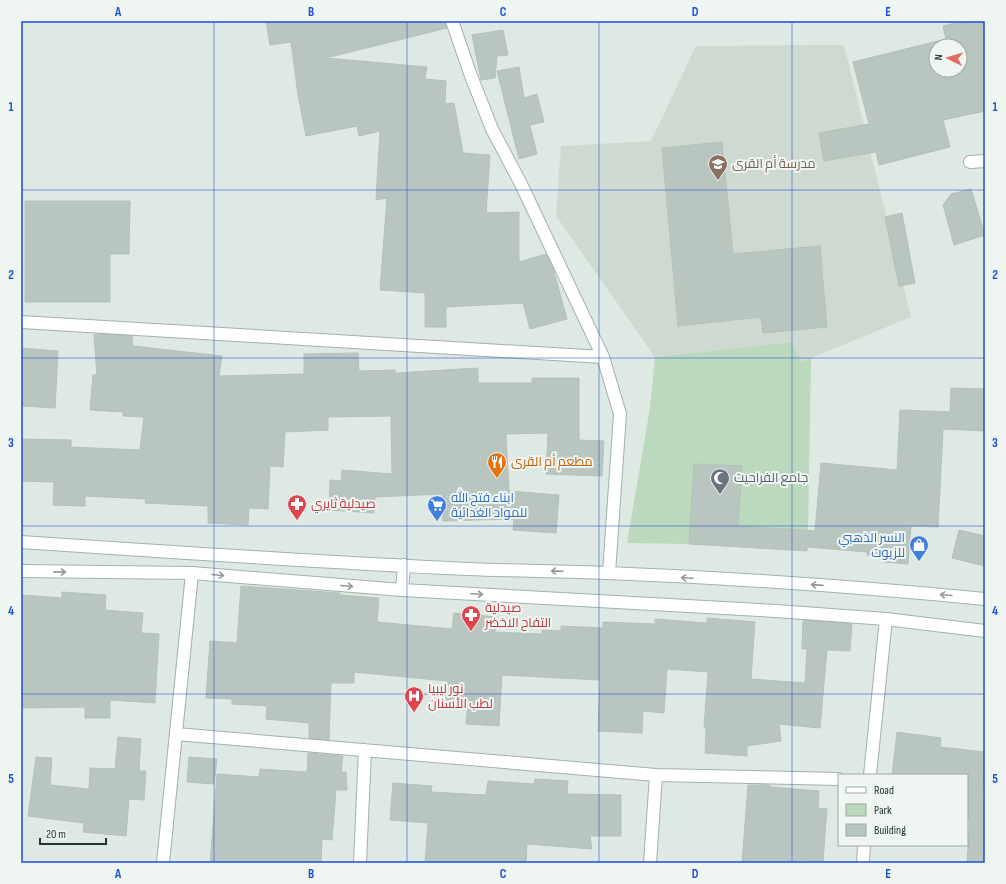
<svg xmlns="http://www.w3.org/2000/svg" width="1006" height="884" font-family="'Sofia Sans Condensed',Cairo,sans-serif">
<style>
.built{fill:#ced9d2}
.green{fill:#bad9bd}
.building{fill:#b8c6bf;stroke:#b2c2b9;fill-rule:evenodd}
.lines{fill:none;stroke-linecap:round;stroke-linejoin:round}
.minor-casing{stroke:#a3b0a9;stroke-width:14}
.secondary-casing{stroke:#9fb4a9;stroke-width:14}
.minor{stroke:#fff;stroke-width:12}
.secondary{stroke:#fff;stroke-width:12}
.oneway{stroke:#909b96}
.grid{fill:none;stroke:#1d4ed8;stroke-width:1;stroke-opacity:0.55}
.labels{text-anchor:middle;dominant-baseline:central;stroke-width:4;stroke-linejoin:round;paint-order:stroke}
.education-label{font-size:13px;fill:#785e54;stroke:#eff6f2;text-anchor:start}
.food-label{font-size:13px;fill:#c56008;stroke:#eff6f2;text-anchor:start}
.worship-label{font-size:13px;fill:#5b616d;stroke:#eff6f2;text-anchor:start}
.shop-label{font-size:13px;fill:#366cbe;stroke:#eff6f2;text-anchor:start}
.health-label{font-size:13px;fill:#be3a42;stroke:#eff6f2;text-anchor:start}
.neatline{fill:none;stroke:#1d4ed8;stroke-width:1.5}
.grid-label{font-size:13px;text-anchor:middle;font-weight:bold;fill:#1d4ed8}
</style>
<rect width="100%" height="100%" fill="#dfe9e3"/>
<path class="built" d="M844 45 911 317 801 362 790 342 655 357 556 216 561 146 651 141 696 46Z"/>
<path class="green" d="M791 342 801 362 811 358 808 531 738 526 741 466 694 464 689 544 627 543 650 408 655 357Z"/>
<path class="building" d="M266 21H445L447 28 326 58 427 67 425 79 446 81 445 104 454 103 463 153 490 155 486 213 519 212V262L546 254 553 268 567 319 530 329 523 303 446 307V327H425V293L380 290 387 198 376 200 380 131 359 136 357 126 306 136 298 95 291 42 270 45Z
M964 21H985V111L943 120 950 147 879 165 876 152 824 161 819 133 869 124 853 62 946 39 943 26ZM936 46H960V70H936Z
M503 30 508 55 497 56 495 78 481 80 472 35Z
M519 67 524 98 537 94 544 122 530 125 537 154 519 159 497 71Z
M722 142 733 254 820 246 827 327 763 333 761 317 678 326 662 148Z
M971 189 985 235 954 245 943 205 951 194Z
M25 201H130L129 254H110V302H25Z
M902 213 915 283 899 286 885 217Z
M99 334 132 336 133 346 222 356 219 376 304 374V354L358 353 359 371 395 370V373L478 368V383H532V378H579V440L604 441 602 476 546 474 548 433 506 434 509 491 559 495 556 533 513 530 514 519 443 521 442 494 375 497 374 513 329 510 330 480 341 481 342 470 392 474 391 416 328 417V430L285 432 283 467 270 466 268 509 249 508 248 525 208 523V506L145 503 146 499 85 496V506L53 505 54 482 21 481V439L71 440V447L140 450 144 417 123 416V412L90 410 93 375H97L94 335Z
M21 348 58 351 55 408 21 406Z
M951 388 985 389V431L943 429 938 527 911 526 908 564 883 562 884 556 867 555V552L807 547V551L689 544 694 464 742 466 738 526 815 531 821 463 897 470 900 410 950 412Z
M959 530 985 536V566L952 558Z
M241 586 340 593V595L379 598 377 622 452 629 454 613 496 617 495 632 542 634V630L561 631V626L603 628V622L655 624V619L707 623V618L755 622 751 679 805 683 807 649H802L803 620 852 624 850 651 827 650 820 728 779 724 781 741 747 746V756L705 753 706 728 704 727 708 672 667 669 664 713 643 711 642 733 598 731 600 680 502 675 499 726 466 724 468 702 446 700 447 681 354 672V683H331L329 740 309 738V723L266 719 267 706 232 704V699L206 698 210 641 237 643Z
M62 592 106 595 105 610 143 613 141 633 159 634 155 703 110 700V718H85V707L21 708V595L62 598Z
M897 732 941 738 940 747 985 752 982 801H985V863L967 862 970 820H967V775H892Z
M118 737 141 739 139 771H146L144 800 129 799 126 836 83 832 84 823 28 816 36 757 52 758 50 785 89 789 90 768 115 769Z
M308 753 343 756 341 772H346L347 790H336L332 840 322 839 321 863H210L217 774 259 777 260 769 307 772Z
M189 757 217 759 214 784 187 782Z
M535 779 568 781 567 794 621 795V836H590L592 849 527 844 526 863H425L428 823 390 820 393 783 432 786 431 792 486 795 488 781 534 784Z
M748 785H770V787L819 791 818 808 827 809 823 861 801 860V863L742 862Z"/>
<g class="lines">
<g class="minor-casing">
<path id="minor" d="M452 21 471 76 492 129 521 184 603 357 620 414 609 573
M970 162 985 161
M21 322 603 357
M176 734 656 775 839 779
M870 775 886 619
M163 863 192 573
M360 863 365 750
M650 863 656 775
M863 863 864 845"/>
</g>
<g class="secondary-casing">
<path id="secondary" d="M21 542C169 552 318 562 467 569 514 571 560 571 607 573 733 578 859 587 985 599
M21 571 192 573 402 590 776 611 886 619 985 631
M402 590 404 565"/>
</g>
<use href="#minor" class="minor"/>
<use href="#secondary" class="secondary"/>
</g>
<defs><path id="oneway-shaft" d="M-6 0H5M1.5-3L5.5 0L1.5 3" fill="none" stroke-width="1.6" stroke-linecap="round" stroke-linejoin="round"/></defs>
<g class="oneway">
<use href="#oneway-shaft" transform="translate(557 571) rotate(-178)"/>
<use href="#oneway-shaft" transform="translate(60 572) rotate(1)"/>
<use href="#oneway-shaft" transform="translate(218 575) rotate(5)"/>
<use href="#oneway-shaft" transform="translate(687 578) rotate(-177)"/>
<use href="#oneway-shaft" transform="translate(817 585) rotate(-176)"/>
<use href="#oneway-shaft" transform="translate(347 586) rotate(5)"/>
<use href="#oneway-shaft" transform="translate(477 594) rotate(3)"/>
<use href="#oneway-shaft" transform="translate(946 595) rotate(-175)"/>
</g>
<path class="grid" d="M214 21V863M407 21V863M599 21V863M792 21V863M21 190H985M21 358H985M21 526H985M21 694H985"/>
<defs>
<g id="school-pin" transform="scale(1)"><path d="M0 17L-7.5 6A9.5 9.5 0 1 1 7.5 6Z" fill="#8d6e63" stroke="#eff6f2"/><path d="M0-5L7-2L0 1L-7-2ZM-4 1L0 2.5L4 1V4Q0 6-4 4Z" fill="#fff"/></g>
<g id="restaurant-pin" transform="scale(1)"><path d="M0 17L-7.5 6A9.5 9.5 0 1 1 7.5 6Z" fill="#e8710a" stroke="#eff6f2"/><path d="M-5-6h1v4h1v-4h1v4h1v-4h1v5L-1.5 .5V6h-2V.5L-5-1ZM5-6V6H3V1.5H1.5Q1.5-4 5-6Z" fill="#fff"/></g>
<g id="mosque-pin" transform="scale(1)"><path d="M0 17L-7.5 6A9.5 9.5 0 1 1 7.5 6Z" fill="#6b7280" stroke="#eff6f2"/><path d="M3.5-4.9A6 6 0 1 0 3.5 4.9A5 5 0 1 1 3.5-4.9Z" fill="#fff"/></g>
<g id="pharmacy-pin" transform="scale(1)"><path d="M0 17L-7.5 6A9.5 9.5 0 1 1 7.5 6Z" fill="#e0444e" stroke="#eff6f2"/><path d="M-2-6h4v4h4v4h-4v4h-4v-4h-4v-4h4Z" fill="#fff"/></g>
<g id="supermarket-pin" transform="scale(1)"><path d="M0 17L-7.5 6A9.5 9.5 0 1 1 7.5 6Z" fill="#3f7fe0" stroke="#eff6f2"/><path d="M-6-5.5h2.5l.6 2H6L4.5 2H-2.5L-4.4-4H-6ZM-1.5 3.2a1.3 1.3 0 1 0 .1 0ZM3 3.2a1.3 1.3 0 1 0 .1 0Z" fill="#fff"/></g>
<g id="shop-pin" transform="scale(1)"><path d="M0 17L-7.5 6A9.5 9.5 0 1 1 7.5 6Z" fill="#3f7fe0" stroke="#eff6f2"/><path d="M-5-2.5h2.3a2.7 3.5 0 0 1 5.4 0H5L5.5 6h-11ZM-1.5-2.5h3a1.5 2.3 0 0 0-3 0Z" fill="#fff"/></g>
<g id="hospital-pin" transform="scale(1)"><path d="M0 17L-7.5 6A9.5 9.5 0 1 1 7.5 6Z" fill="#e0444e" stroke="#eff6f2"/><path d="M-5-5h3v3.5h4V-5h3V5h-3V1.5h-4V5h-3Z" fill="#fff"/></g>
</defs>
<g fill-rule="evenodd">
<use href="#school-pin" x="718" y="164"/>
<use href="#restaurant-pin" x="497" y="462"/>
<use href="#mosque-pin" x="720" y="478"/>
<use href="#pharmacy-pin" x="297" y="504"/>
<use href="#supermarket-pin" x="437" y="505"/>
<use href="#shop-pin" x="919" y="545"/>
<use href="#pharmacy-pin" x="471" y="615"/>
<use href="#hospital-pin" x="414" y="696"/>
</g>
<g class="labels">
<g class="education-label">
<text x="732" y="164">مدرسة أم القرى</text>
</g>
<g class="food-label">
<text x="511" y="462">مطعم أم القرى</text>
</g>
<g class="worship-label">
<text x="734" y="478">جامع الفراحيت</text>
</g>
<g class="shop-label">
<text x="451" y="498">ابناء فتح الله<tspan x="451" dy="15">للمواد الغدائية</tspan></text>
<text x="905" y="538" text-anchor="end">النسر الذهبي<tspan x="905" dy="15">للزيوت</tspan></text>
</g>
<g class="health-label">
<text x="311" y="504">صيدلية ثايري</text>
<text x="485" y="608">صيدلية<tspan x="485" dy="15">التفاح الاخضر</tspan></text>
<text x="428" y="689">نور ليبيا<tspan x="428" dy="15">لطب الأسنان</tspan></text>
</g>
</g>
<rect width="1006" height="884" fill="none" stroke="#eff6f2" stroke-width="44"/>
<rect x="838" y="774" width="130" height="72" fill="#eff6f2" stroke="#9daaa4"/>
<rect x="846" y="787" width="20" height="6" fill="#ffffff" stroke="#9daaa4"/>
<text x="874" y="794" font-size="12" fill="#22372e">Road</text>
<rect x="846" y="804" width="20" height="12" fill="#bad9bd" stroke="#9daaa4"/>
<text x="874" y="814" font-size="12" fill="#22372e">Park</text>
<rect x="846" y="824" width="20" height="12" fill="#b8c6bf" stroke="#9daaa4"/>
<text x="874" y="834" font-size="12" fill="#22372e">Building</text>
<g transform="translate(948 58) rotate(275)"><circle r="19" fill="#eff6f2" stroke="#9daaa4"/>
<path d="M0-3L7 15L0 10L-7 15Z" fill="#e66c61"/>
<text y="-6" font-size="11" font-weight="bold" text-anchor="middle" fill="#22372e">N</text>
</g>
<path d="M40 838v6h66v-6" fill="none" stroke="#22372e" stroke-width="2"/>
<text x="46" y="838" font-size="12" fill="#22372e" stroke="#eff6f2" stroke-width="3" paint-order="stroke">20 m</text>
<rect x="22" y="22" width="962" height="840" class="neatline"/>
<g class="grid-label">
<text x="118" y="16">A</text>
<text x="311" y="16">B</text>
<text x="503" y="16">C</text>
<text x="695" y="16">D</text>
<text x="888" y="16">E</text>
<text x="11" y="111">1</text>
<text x="995" y="111">1</text>
<text x="11" y="279">2</text>
<text x="995" y="279">2</text>
<text x="11" y="447">3</text>
<text x="995" y="447">3</text>
<text x="11" y="615">4</text>
<text x="995" y="615">4</text>
<text x="11" y="783">5</text>
<text x="995" y="783">5</text>
<text x="118" y="878">A</text>
<text x="311" y="878">B</text>
<text x="503" y="878">C</text>
<text x="695" y="878">D</text>
<text x="888" y="878">E</text>
</g>
</svg>
